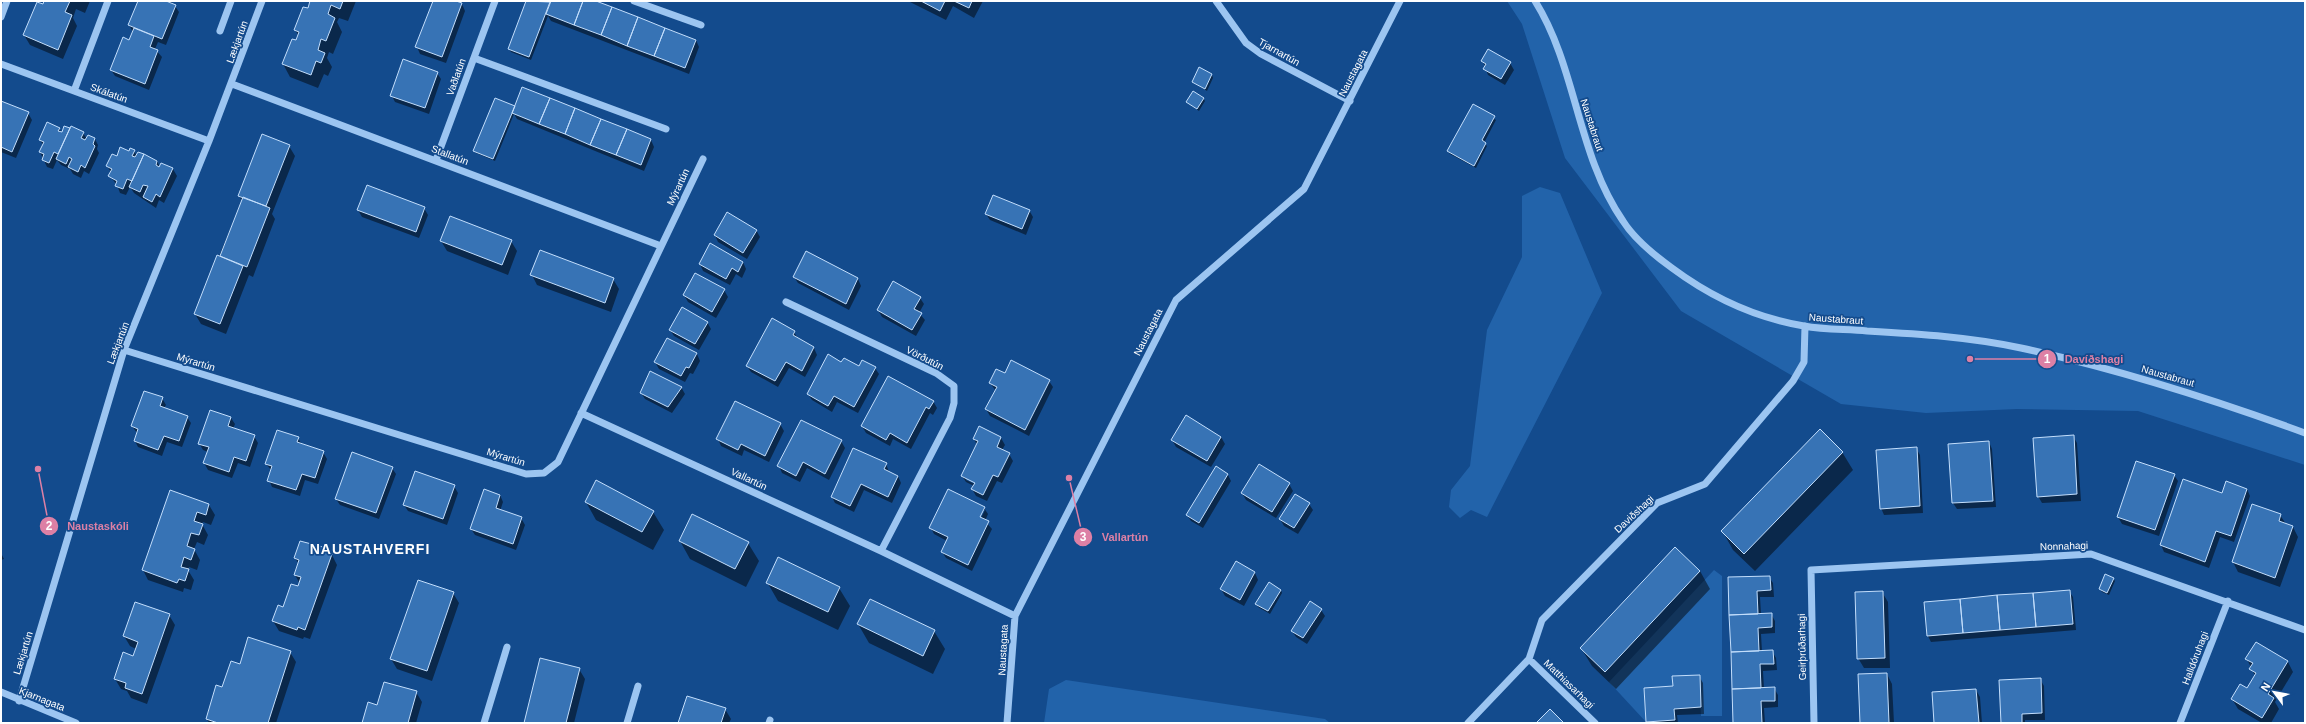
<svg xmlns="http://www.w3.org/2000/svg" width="2306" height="724" font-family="Arial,sans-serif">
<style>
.green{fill:#2263aa}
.shadow{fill:#0007;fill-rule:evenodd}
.building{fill:#3773b5;stroke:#c3defc}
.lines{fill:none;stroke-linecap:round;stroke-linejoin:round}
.minor{stroke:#9cc5f1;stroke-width:7}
.labels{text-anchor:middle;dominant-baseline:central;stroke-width:3.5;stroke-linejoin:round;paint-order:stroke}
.street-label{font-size:10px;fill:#fff;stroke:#134b8d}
.district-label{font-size:14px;font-weight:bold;letter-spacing:1px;fill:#fff;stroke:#134b8d}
.leader{fill:none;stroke:#dd80a5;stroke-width:1.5}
.callout-dot{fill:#dd80a5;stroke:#134b8d;stroke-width:1.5}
.mark-label{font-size:12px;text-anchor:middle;font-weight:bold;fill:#fff}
.callout-label{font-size:11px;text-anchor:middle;font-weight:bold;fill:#dd80a5;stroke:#134b8d;stroke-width:3.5;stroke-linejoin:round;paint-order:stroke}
</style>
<rect width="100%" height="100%" fill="#134b8d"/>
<path class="green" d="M1507 1H2305V465L2138 411 2017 409 1926 413 1841 404 1681 311 1565 158 1522 24Z
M1540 187 1560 193 1602 293 1487 517 1471 510 1460 518 1449 507 1451 490 1470 466 1487 330 1522 257V196Z
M1714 570 1722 576V716H1701L1699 675 1673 676V686L1644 688 1646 722 1609 682Z
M1066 680 1325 719 1330 723H1044L1049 689Z"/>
<path class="shadow" d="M45 1H90L85 13 76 9 73 18 77 26 63 59 30 45 24 35Z
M139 1H172L171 4 175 6 179 12 166 45 158 42 155 49 162 57 149 90 115 76 111 70 130 41 133 32 129 25Z
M311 1H356L348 21 339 18 337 22 342 32 333 54 329 52 327 58 332 67 328 76 324 74 318 88 290 77 283 64 296 42 299 36 295 30 308 10Z
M434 1H454L462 4 465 11 446 63 420 54 417 47Z
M528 1H545L551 4 552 1H593L696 40 699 47 689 74 551 21 548 16 531 60 511 52 509 49Z
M908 1H983L974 18 953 6 946 20Z
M1483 61 1510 63 1514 70 1505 85 1488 75Z
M437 73 441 79 429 114 395 102 392 96Z
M1212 75 1213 78 1207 91 1193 82Z
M523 88 651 140 654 147 644 171 517 119 514 114 495 161 476 153 474 150 515 107Z
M1203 98 1205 101 1199 111 1187 102Z
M1 102 28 113 32 120 16 158 1 152Z
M1473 105 1496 120 1484 143 1487 146 1476 168 1450 154 1448 151Z
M65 127 83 133 87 139H95L98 145 97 149 99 153 89 174 84 171 81 178 73 174 70 169 61 165 57 160 53 169 47 167 40 152 43 145 40 140 59 128 62 133Z
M289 146 295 156 272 214 275 219 253 277 249 275 226 334 201 324 195 314 242 201 239 196Z
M134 151 137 156 157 161 160 167 162 164 173 169 177 176 164 203 159 200 156 208 134 193 130 187 126 195 120 193 117 185 110 176 111 172 107 166 117 157Z
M424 208 428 215 419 238 362 217 358 210Z
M1029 210 1033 217 1026 235 990 220 986 214Z
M756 230 760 237 747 259 718 242 715 235Z
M441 241H511L517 251 508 275 447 251Z
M806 253 858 279 861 286 849 310 798 283 794 277Z
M743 262 746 269 742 278 736 274 730 285 703 271 700 264Z
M696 274 724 290 728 297 716 318 688 302 684 295Z
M532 275 613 279 619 289 611 312 537 285Z
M920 298 924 304 919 313 925 320 916 336 882 317 878 310Z
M707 322 711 329 699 350 674 336 670 330Z
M794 332 798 339 814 348 817 355 805 377 789 368 778 387 751 372 747 366Z
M667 339 697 354 700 361 693 374 690 373 685 382 659 369 655 362Z
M842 363 860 368H875L879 374 858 413 837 402 832 412 812 400 808 394Z
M1005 374 1049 381 1053 387 1029 436 990 416 986 409 996 391 990 383Z
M681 387 685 394 672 413 645 399 641 393Z
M162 398 166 405 164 408 187 417 191 423 182 447 167 442 162 456 138 447 135 441 137 433 132 426Z
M933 401 937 408 933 415 930 413 911 449 893 439 890 446 866 433 862 426Z
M231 418 235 424 233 429 254 436 258 443 250 467 238 463 232 478 208 470 204 463 208 452 203 450 199 443Z
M780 424 784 431 769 462 744 450 742 456 721 446 718 439Z
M979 428 1001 438 1005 445 1002 450 1009 454 1013 461 1002 483 997 481 987 501 976 496 972 489 974 486 966 482 962 476 977 445 974 439ZM966 477 980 484 979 486 966 480Z
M2073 436 2077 443 2081 501 2042 503 2038 496Z
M1221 437 1225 444 1211 467 1176 447 1172 440Z
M298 438 302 445 323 452 327 459 318 484 305 480 300 496 272 487 269 480 272 471 266 464Z
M841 441 845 448 829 480 807 468 800 482 782 473 779 466Z
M1989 442 1992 449 1996 507 1957 509 1953 503Z
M1916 448 1920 455 1923 513 1884 515 1881 508Z
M1842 452 1853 470 1755 571 1733 550 1723 532Z
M886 464 889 472 898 476 901 483 892 503 864 490 854 512 835 503 832 497Z
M392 468 396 474 379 519 340 505 336 499Z
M1216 468 1228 475 1231 481 1203 528 1191 521 1187 515Z
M2174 475 2178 481 2159 536 2122 524 2118 517Z
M2184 481 2222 494 2247 489 2250 496 2234 542 2220 537 2209 568 2164 552 2161 545Z
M1289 484 1293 491 1276 518 1246 500 1242 493Z
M454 486 458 493 447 525 408 511 404 505Z
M170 492 209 505 215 515 211 525 203 522 202 524 208 535 204 545 197 542 194 549 200 560 197 570 189 567 188 570 194 580 191 590 184 588 183 592 148 580 143 570Z
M500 495 503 502 500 511 521 518 525 525 516 550 475 535 471 529Z
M586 502 653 512 664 530 653 550 596 520Z
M1309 504 1313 510 1298 534 1284 526 1280 519Z
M2253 505 2280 515 2286 524 2293 527 2298 537 2280 587 2238 572 2233 562Z
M984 508 988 514 985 521 992 529 972 571 946 558 942 552 947 541 934 534 931 528ZM982 510H985L979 522 977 521Z
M680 541 748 543 759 561 746 587 690 559Z
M322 548 325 553 332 555 337 565 310 639 304 637 303 639 279 631 273 621 300 584 295 575 299 564 295 558Z
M1 553 4 559 1 560Z
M1236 563 1255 573 1258 580 1244 606 1225 596 1221 589Z
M1700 571 1710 589 1616 689 1592 666 1581 648Z
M1769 577 1773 583 1774 597H1760L1761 614H1771L1775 621V633L1761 634 1762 652 1772 651 1776 658 1777 670 1763 671 1764 689 1774 688 1778 695V707L1764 708 1765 723H1734L1729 578Z
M2113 578 2115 581 2109 595 2102 592 2100 589Z
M767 582 839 588 850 606 838 630 778 601Z
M1281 590 1282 593 1270 614 1258 607 1257 604Z
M2069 591 2073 597 2076 630 1931 642 1928 636Z
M1882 592 1888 602 1890 668H1864L1858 658Z
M453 593 459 603 432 681 397 669 391 659Z
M1321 610 1325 616 1307 644 1296 637 1292 631Z
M169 615 175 625 147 704 131 698 127 691 121 689 115 679 133 657 136 649 130 646 124 636Z
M858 624 934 631 945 649 933 674 869 643Z
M2256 643 2288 662 2293 672 2275 702 2279 709 2271 723H2262L2238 709 2232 699 2247 689 2255 676 2247 659Z
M290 652 296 662 276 723H209L207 719 223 689 240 666Z
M579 669 585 679 574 723H525Z
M1887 674 1892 684 1894 723H1861Z
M1699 676 1703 683 1704 714 1677 715 1678 723H1648L1647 721 1674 687Z
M2040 679 2044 686 2045 720H2025V723H2002Z
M1976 690 1980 697 1982 723H1935Z
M416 692 422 702 416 723H363L378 706Z
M725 709 731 719 729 723H679Z"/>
<path class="building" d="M44 1H70L65 12 72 15 58 50 23 35 37 2 43 4Z
M138 1H166L176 5 162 39 128 25Z
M310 1H343L340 9 331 5 328 14 335 18 326 41 321 39 318 50 325 53 321 63 316 61 311 75 282 64 292 39 296 40 299 32 294 30 303 7 308 8Z
M433 1H456L462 3 442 57 415 47Z
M526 1 550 2 529 57 508 49Z
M551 1H583L574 25 546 14Z
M583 1H596L612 7 601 35 574 25Z
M921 1H945L940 11Z
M954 1H972L969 8Z
M612 7 638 17 627 46 601 35Z
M638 17 665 28 654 56 627 46Z
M134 28 154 36 150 47 158 50 145 84 110 70 123 37 129 40Z
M665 28 696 40 685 68 654 56Z
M1488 49 1511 62 1501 79 1483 69 1486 64 1481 61Z
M403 59 438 72 425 108 390 96Z
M1199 67 1212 74 1205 89 1192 82Z
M522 87 550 98 539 124 512 113Z
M1193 91 1204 98 1197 109 1186 102Z
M495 98 515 106 493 159 473 151Z
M550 98 575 108 565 134 539 124Z
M1 101 29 112 12 152 1 147Z
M1473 104 1495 116 1482 140 1486 143 1474 166 1447 151Z
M575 108 601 119 590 145 565 134Z
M601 119 627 129 616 155 590 145Z
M47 122 60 128 58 131 62 132 64 126 70 128 58 154 54 152 49 163 42 160 44 154 39 152 44 142 39 140Z
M71 126 84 132 81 138 85 140 88 135 95 138 93 144 95 146 85 168 81 165 78 172 68 167 72 159 69 157 66 164 56 159Z
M627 129 651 139 641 165 616 155Z
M262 134 290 145 266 206 238 196Z
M120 147 129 151 130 148 135 150 132 156 135 157 138 152 144 154 132 181 127 179 123 189 115 186 117 181 108 176 112 169 106 166 112 154 117 156Z
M144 154 157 161 156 165 159 167 161 163 173 168 160 197 156 194 152 202 143 197 148 186 143 185 140 192 129 187Z
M367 185 425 207 416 232 357 210Z
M993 195 1030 210 1022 229 985 214Z
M243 197 270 208 247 267 220 256Z
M727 212 757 230 743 253 714 235Z
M450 216 512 240 502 265 440 241Z
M710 243 743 262 738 272 732 268 726 279 699 264Z
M540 250 614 278 605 303 530 275Z
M806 251 858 278 846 304 793 277Z
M217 255 243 266 220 324 194 314Z
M695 273 725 289 712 312 683 295Z
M893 281 921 297 914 309 922 313 912 330 877 310Z
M682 307 708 322 695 344 669 330Z
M772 318 795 331 793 335 814 347 802 371 786 362 775 381 746 366Z
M667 338 697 353 689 368 686 367 681 376 654 362Z
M828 354 841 362 844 358 859 366 862 360 876 367 854 407 834 396 828 406 807 394Z
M1011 360 1050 380 1025 430 985 409 997 387 989 383 996 369 1005 373Z
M650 371 682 387 668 407 640 393Z
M888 376 934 401 929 409 926 407 907 443 890 433 886 440 861 426Z
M144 391 163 397 160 406 188 416 179 441 164 436 158 450 134 441 138 429 131 426Z
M735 401 781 423 765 456 741 444 738 450 716 439Z
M210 410 231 417 228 426 255 435 246 461 234 457 229 472 203 463 209 447 198 444Z
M1186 415 1221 437 1207 461 1171 440Z
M801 420 842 440 825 474 803 462 796 476 777 466Z
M979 426 1001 437 997 447 1010 453 998 477 993 475 983 495 971 489 975 483 961 476 978 441 973 439Z
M1820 429 1843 452 1744 554 1721 531Z
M277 430 299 437 297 442 324 451 315 478 302 474 296 490 267 481 272 466 265 464Z
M2074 435 2077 494 2037 497 2033 438Z
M1989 441 1993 501 1952 503 1948 444Z
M1917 447 1920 506 1880 509 1876 450Z
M853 448 887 463 884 469 898 476 888 497 861 484 850 506 831 497Z
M352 452 393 467 376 513 335 499Z
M2136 461 2175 474 2155 530 2117 517Z
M1259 464 1290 483 1272 512 1241 493Z
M1216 466 1228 474 1199 523 1186 515Z
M415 471 455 485 443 519 403 505Z
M2183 479 2222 493 2226 481 2247 489 2231 536 2216 531 2205 562 2160 545Z
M596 480 654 511 642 532 585 502Z
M484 489 500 495 496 508 522 517 513 544 470 529Z
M948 489 985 507 980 517 989 521 968 565 941 552 948 537 929 528Z
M170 490 209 504 206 515 197 512 194 521 203 524 199 535 191 533 187 546 195 549 191 560 184 557 181 567 189 569 185 581 179 579 177 583 142 570Z
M1295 494 1310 503 1294 528 1279 519Z
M2252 504 2281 514 2279 521 2293 526 2275 578 2232 562Z
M692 514 749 542 735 569 679 541Z
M300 541 323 547 322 550 332 554 305 630 298 627 297 630 272 621 278 605 283 607 291 584 298 586 301 577 294 575 299 560 294 558Z
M1675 547 1700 571 1605 672 1580 648Z
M778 557 840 587 828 612 766 583Z
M1236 561 1255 572 1240 600 1220 589Z
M2105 574 2114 578 2107 593 2099 589Z
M1770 576 1771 590 1757 591 1758 614 1729 615 1728 577Z
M418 580 454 592 427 671 390 659Z
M1269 582 1281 590 1268 611 1255 604Z
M2070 590 2073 624 2036 627 2033 593Z
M1883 591 1885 658 1857 659 1855 592Z
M2033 593 2036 627 2000 630 1997 595Z
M1997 595 2000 630 1963 633 1960 599Z
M870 599 935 630 923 656 857 624Z
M1960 599 1963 633 1927 636 1924 602Z
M1310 601 1322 609 1303 638 1291 631Z
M135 602 170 614 142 694 125 688 126 683 114 679 123 652 133 656 138 642 123 636Z
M1772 613V627L1758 628 1759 651 1731 652 1729 615Z
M248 637 291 651 268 723H218L206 719 216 685 222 687 231 661 240 664Z
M2256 642 2288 661 2268 694 2274 698 2262 718 2231 699 2240 684 2247 688 2256 673 2249 669 2253 663 2245 659Z
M1773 650 1774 664H1760L1761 688 1732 689 1731 652Z
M540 658 580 668 566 723H524Z
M1887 673 1889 723H1860L1858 674Z
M1700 675 1701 707 1674 709 1675 720 1646 722 1644 688 1673 686 1672 676Z
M2041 678 2042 713 2022 714V723H2001L1999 680Z
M384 682 417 691 408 723H362L368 702 377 705Z
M1775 687V701H1761L1762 723H1733L1732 689Z
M1976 689 1979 723H1934L1932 692Z
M687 696 726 708 721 723H678Z
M1550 709 1564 723H1536Z"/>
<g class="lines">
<path class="minor" d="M634 1 701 25
M1216 1 1246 43 1261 54 1350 101
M1535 1C1577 68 1577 155 1623 221 1635 240 1654 255 1672 268 1711 297 1756 318 1804 326 1825 330 1846 329 1867 331 1919 334 1970 337 2021 348 2118 369 2212 399 2305 433
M1 17 7 1
M220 31 231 1
M474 58 666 129
M1 64 209 141
M232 84 661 246
M74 91 108 1
M436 160 495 1
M786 302 936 373 954 386V403L950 418 881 551
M124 350 526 474 544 473 558 462 703 159
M581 413 881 551 1015 616
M1529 659 1595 723
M1 692 76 723
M19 701 124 350 209 141 262 1
M484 723 507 647
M627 723 638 686
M769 723 770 720
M1007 723 1015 616 1176 300 1304 189 1400 1
M1468 723 1529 659 1542 620 1657 503 1705 484 1793 381 1804 362 1805 326
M1814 723 1811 570 2091 554 2305 630
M2180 723 2228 601"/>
</g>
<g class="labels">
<g class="street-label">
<text transform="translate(237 42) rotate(-70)">Lækjartún</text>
<text transform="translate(1279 52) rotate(29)">Tjarnartún</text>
<text transform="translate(1353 73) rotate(-63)">Naustagata</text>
<text transform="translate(456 77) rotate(-70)">Vaðlatún</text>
<text transform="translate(109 93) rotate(20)">Skálatún</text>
<text transform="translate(1592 125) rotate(72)">Naustabraut</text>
<text transform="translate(450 155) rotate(21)">Stallatún</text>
<text transform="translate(678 187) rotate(-65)">Mýrartún</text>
<text transform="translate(1836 319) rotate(4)">Naustabraut</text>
<text transform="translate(1148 332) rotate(-63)">Naustagata</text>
<text transform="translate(118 343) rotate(-69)">Lækjartún</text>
<text transform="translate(925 358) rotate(27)">Vörðutún</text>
<text transform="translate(196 362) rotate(17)">Mýrartún</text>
<text transform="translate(2168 376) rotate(16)">Naustabraut</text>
<text transform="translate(506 457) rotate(17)">Mýrartún</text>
<text transform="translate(749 479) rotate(25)">Vallartún</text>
<text transform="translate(1634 514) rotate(-43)">Daviðshagi</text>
<text transform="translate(2064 546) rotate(-2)">Nonnahagi</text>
<text transform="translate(1802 647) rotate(-91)">Geirþrúðarhagi</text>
<text transform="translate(1003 650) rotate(-87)">Naustagata</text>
<text transform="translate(23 653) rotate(-73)">Lækjartún</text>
<text transform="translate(2195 658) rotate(-69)">Halldóruhagi</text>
<text transform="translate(1569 684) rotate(44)">Matthiasarhagi</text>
<text transform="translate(42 699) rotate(22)">Kjarnagata</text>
</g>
<g class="district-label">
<text x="370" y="549">NAUSTAHVERFI</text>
</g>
</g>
<path class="leader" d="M1970 359L2047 359M38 469L49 526M1069 478L1083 537"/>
<g class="callout-dot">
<circle cx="1970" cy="359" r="4"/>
<circle cx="38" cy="469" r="4"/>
<circle cx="1069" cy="478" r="4"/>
<circle cx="2047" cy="359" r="10"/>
<circle cx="49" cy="526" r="10"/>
<circle cx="1083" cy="537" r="10"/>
</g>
<g class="mark-label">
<text x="2047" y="363">1</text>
<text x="49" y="530">2</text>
<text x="1083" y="541">3</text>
</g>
<g class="callout-label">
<text x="2094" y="363">Davíðshagi</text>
<text x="98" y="530">Naustaskóli</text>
<text x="1125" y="541">Vallartún</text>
</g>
<rect width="2306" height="724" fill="none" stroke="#ffffff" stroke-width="4"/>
<g transform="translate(2274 692) rotate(302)" stroke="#134b8d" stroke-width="3" paint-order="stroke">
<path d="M0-3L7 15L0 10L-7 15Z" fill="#ffffff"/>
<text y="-6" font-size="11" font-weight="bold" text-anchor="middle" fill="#ffffff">N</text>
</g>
</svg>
